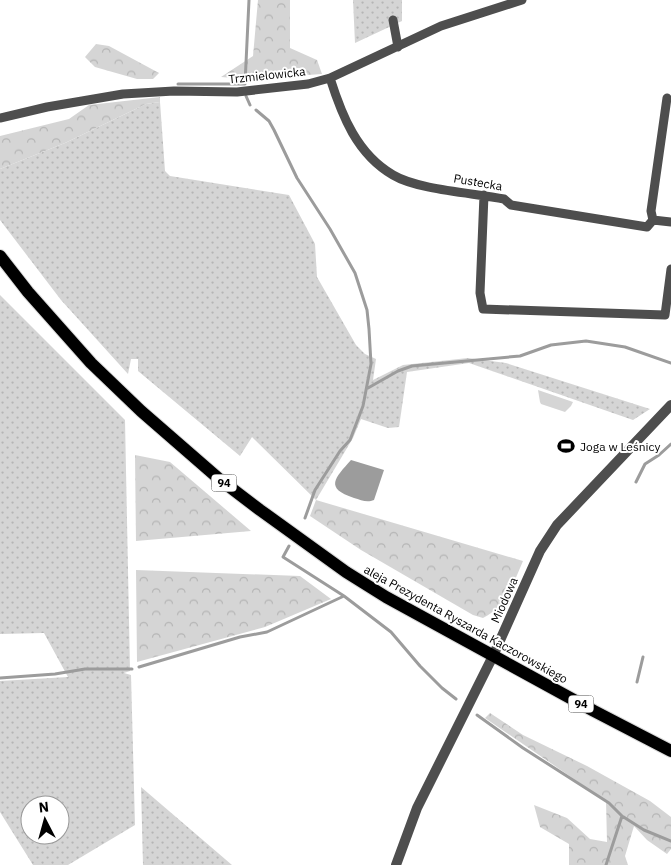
<svg xmlns="http://www.w3.org/2000/svg" width="671" height="865" font-family="'IBM Plex Sans',sans-serif">
<style>
.grass{fill:url(#grass-dots);fill-rule:evenodd}
.forest{fill:url(#forest-crowns)}
.park{fill:#d5d5d5}
.water{fill:#9c9c9c}
.lines{fill:none;stroke-linecap:round;stroke-linejoin:round}
.stream{stroke:#9c9c9c;stroke-width:3}
.primary-casing{stroke:#dbdbdb;stroke-width:14}
.minor{stroke:#4e4e4e;stroke-width:9}
.tertiary{stroke:#4e4e4e;stroke-width:10}
.primary{stroke:#000;stroke-width:12}
.labels{text-anchor:middle;dominant-baseline:central;stroke-width:4;stroke-linejoin:round;paint-order:stroke}
.shield{fill:#fff;stroke:#4c4c4c;stroke-width:1}
.shield-label{font-size:11px;font-weight:bold;fill:#000}
.street-label{font-size:12px;fill:#000;stroke:#fff}
.poi-label{font-size:12px;fill:#000;stroke:#fff;text-anchor:start}
</style>
<defs>
<pattern id="grass-dots" width="8" height="8" patternUnits="userSpaceOnUse" patternTransform="scale(1.25)"><rect width="8" height="8" fill="#d5d5d5"/><path d="M2 2h.1M6 6h.1" fill="none" stroke="#b5b5b5" stroke-width="1.8" stroke-linecap="round"/></pattern>
<pattern id="forest-crowns" width="20" height="18" patternUnits="userSpaceOnUse" patternTransform="scale(1.25)"><rect width="20" height="18" fill="#d5d5d5"/><path d="M2 6a3 3 0 1 1 6 0M12 15a3 3 0 1 1 6 0" fill="none" stroke="#b5b5b5"/></pattern>
</defs>
<rect width="100%" height="100%" fill="#fff"/>
<path class="grass" d="M353 0H402V21L355 43Z
M160 102 165 171 170 176 289 195 315 244 317 277 356 345 365 354 376 359 373 380 403 365 468 358 506 363 650 409 633 420 469 363 407 372 399 427 388 428 361 419 353 438 316 500 252 437 240 456 138 371V359H131L128 374 61 300 0 220V169L65 143 146 104Z
M0 295 125 420 130 671 124 673 131 675 135 825 68 865H33L0 812V681L68 677 44 633 0 634ZM30 805H60V835H30Z
M141 787 232 865H143Z"/>
<path class="forest" d="M258 0H290V48L317 60 322 74 249 79 221 77 253 56Z
M96 44 109 46 159 73 153 79H137L95 67 85 57Z
M160 97V102L146 104 65 143 0 169V136L69 119 89 105Z
M135 455 170 462 251 531 136 541Z
M316 500 523 561C514 582 505 608 483 618L473 615 361 550 310 516Z
M136 570 300 576 331 599 265 627 137 662Z
M490 713 523 735 587 766 650 801 671 817V849L667 854 647 840 634 826 625 856 628 865H569V844L540 827 534 805 567 818 590 839 607 842 606 801 485 718Z"/>
<path class="park" d="M538 390 573 402 571 406 565 412 541 404 540 402Z"/>
<path class="water" d="M351 460 384 470 374 500C367 503 361 500 354 498 324 488 335 478 351 460Z"/>
<g class="lines">
<path class="stream" d="M178 84H245L249 0
M246 96 250 105
M256 110 269 121 274 130 297 178 330 229 355 273 367 310 369 329 371 364 363 406 350 440 340 451 315 490 305 518
M368 388 398 371 412 366 520 356 551 345 586 341 625 347 671 363
M636 482 645 464 659 455 671 444
M289 546 283 557 344 596 391 632 420 666 442 688 456 699
M139 667 240 637 267 632 344 596
M0 678 55 674 85 669H132
M637 682 643 657
M477 715 523 748 609 803 622 816 644 830 671 841
M606 865 622 816"/>
<g class="primary-casing">
<path id="primary" d="M0 256 28 292 91 363 141 411 218 478 260 510 346 572 386 597 594 711 671 751"/>
</g>
<path class="minor" d="M393 20 398 47
M330 78C342 116 357 154 393 175 418 190 474 193 504 199L511 205 647 227 653 220 671 222
M0 118 47 107 123 94 174 91 237 92 308 84 330 78 441 26 522 0
M484 195 480 293 483 309 665 315 671 269
M653 220 651 211 667 98"/>
<path class="tertiary" d="M396 865 417 808 493 656 540 551 557 525 671 405"/>
<use href="#primary" class="primary"/>
</g>
<defs>
<g id="stadium-bare" transform="scale(1.35)"><path d="M0-5a6.5 5 0 1 0 0 10a6.5 5 0 1 0 0-10ZM-3.5-1.8h7v3.6h-7Z" fill="#000" stroke="#fff" stroke-width="2.5" paint-order="stroke"/></g>
</defs>
<g fill-rule="evenodd">
<use href="#stadium-bare" x="566" y="446"/>
</g>
<g class="labels">
<g class="shield">
<rect x="211.5" y="474.5" width="25" height="17" rx="4"/>
<rect x="568.5" y="695.5" width="25" height="17" rx="4"/>
</g>
<g class="shield-label">
<text x="224" y="483">94</text>
<text x="581" y="704">94</text>
</g>
<g class="street-label">
<text transform="translate(267 75) rotate(-6)">Trzmielowicka</text>
<text transform="translate(478 182) rotate(10)">Pustecka</text>
<text transform="translate(504 600) rotate(-66)">Miodowa</text>
<text transform="translate(466 624) rotate(29)">aleja Prezydenta Ryszarda Kaczorowskiego</text>
</g>
<g class="poi-label">
<text x="580" y="446">Joga w Leśnicy</text>
</g>
</g>
<g transform="translate(45 820) rotate(354)"><circle r="24" fill="#ffffff" stroke="#999999"/>
<path d="M0-4L9 19L0 12L-9 19Z" fill="#000000"/>
<text y="-8" font-size="14" font-weight="bold" text-anchor="middle" fill="#000000">N</text>
</g>
</svg>
